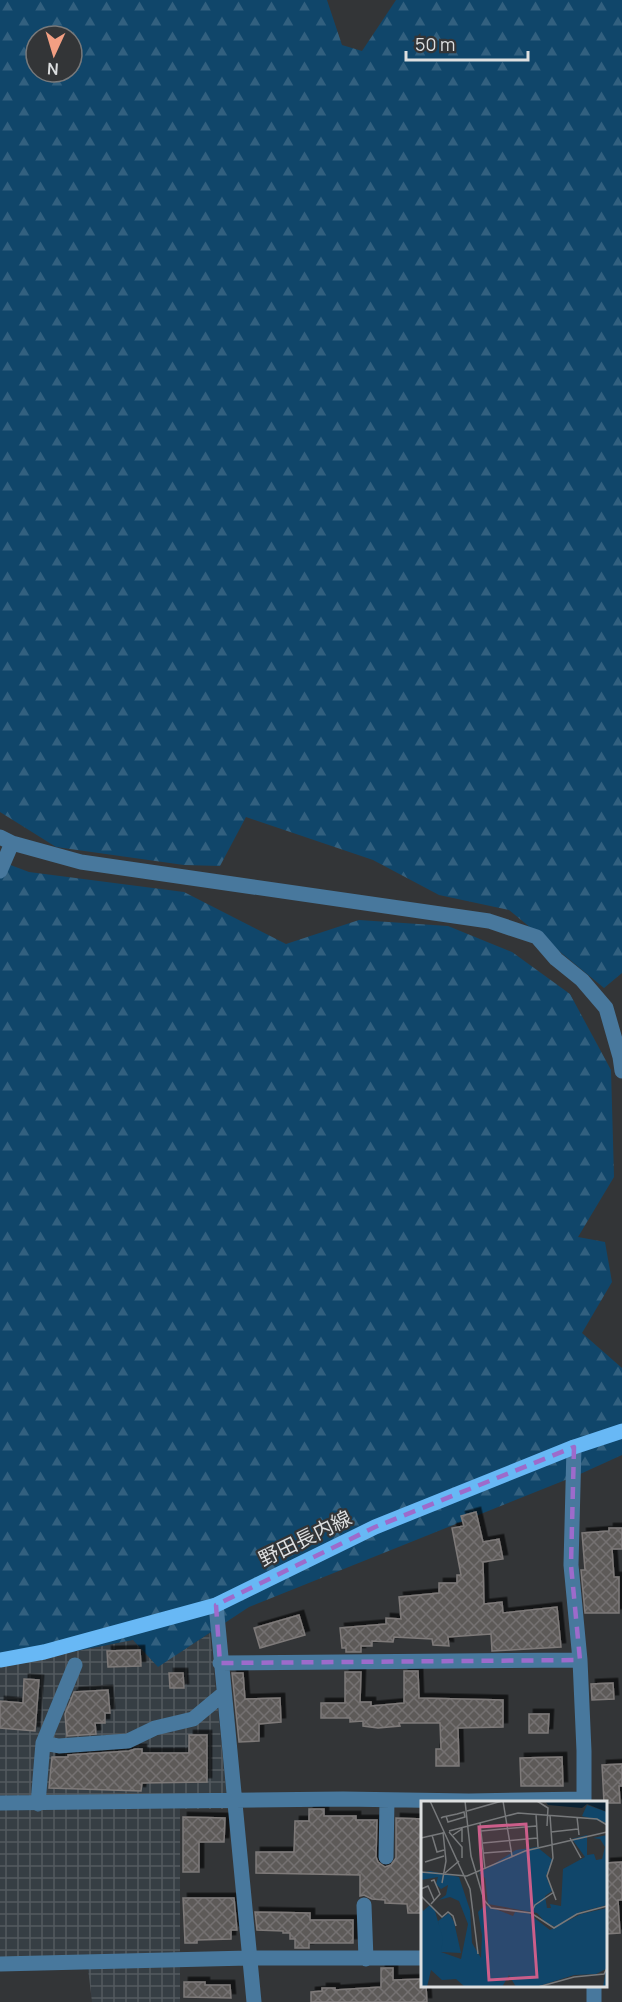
<svg xmlns="http://www.w3.org/2000/svg" width="622" height="2002" font-family="Manrope,'Noto Sans JP',sans-serif">
<style>
.industrial{fill:url(#industrial-grid)}
.forest{fill:url(#forest-firs);fill-rule:evenodd}
.building{fill:url(#building-cross-hatch);stroke:#7e7a79;stroke-width:1.5;filter:url(#shadow)}
.lines{fill:none;stroke-linecap:round;stroke-linejoin:round}
.minor{stroke:#48789d;stroke-width:15}
.major{stroke:#68b8f5;stroke-width:15}
.marked{fill:none;stroke:#9d6bcb;stroke-width:4.5;stroke-dasharray:12 8;stroke-linejoin:round}
.labels{text-anchor:middle;dominant-baseline:central;stroke-width:4.5;stroke-linejoin:round;paint-order:stroke}
.street-label{font-size:20px;fill:#dddfe0;stroke:#333537}
.inset-road{fill:none;stroke:#77797b;stroke-width:1.5}
.view{fill:#cb5e8a;fill-opacity:0.15;stroke:#cb5e8a;stroke-width:3}
.inset-edge{fill:none;stroke:#dddfe0;stroke-width:3}
</style>
<defs>
<pattern id="industrial-grid" width="8" height="8" patternUnits="userSpaceOnUse" patternTransform="scale(1.5)"><rect width="8" height="8" fill="#363e44"/><path d="M0 4h8M4 0v8" fill="none" stroke="#53595f"/></pattern>
<pattern id="forest-firs" width="22" height="20" patternUnits="userSpaceOnUse" patternTransform="scale(1.5)"><rect width="22" height="20" fill="#10466a"/><path d="M5 1l3.5 6h-7zM16 11l3.5 6h-7z" fill="#32607f"/></pattern>
<pattern id="building-cross-hatch" width="8" height="8" patternUnits="userSpaceOnUse" patternTransform="scale(1.5)"><rect width="8" height="8" fill="#5d5a59"/><path d="M0 0l8 8M0 8l8-8" fill="none" stroke="#747171"/></pattern>
<filter id="shadow"><feDropShadow dx="4.5" dy="-4.5" stdDeviation="0" flood-color="#0009"/></filter>
</defs>
<rect width="100%" height="100%" fill="#333537"/>
<path class="industrial" d="M210 1633 228 1809H180V2002H92L88 1969H0V1666L133 1640 158 1666Z"/>
<path class="forest" d="M0 0H327L342 45 362 51 396 0H622V973L604 988 509 910 439 895 373 860 246 817 220 866 184 865 56 847 0 812ZM36 36H72V72H36Z
M0 861 29 872 184 892 286 944 359 920 448 926 512 952 570 994 611 1070 614 1177 578 1237 605 1242 612 1282 582 1333 622 1368V1455L578 1475 249 1607 158 1667 133 1640 0 1666Z"/>
<path class="building" d="M476 1512 483 1542 499 1539 503 1559 483 1562 484 1604 502 1602 503 1613 557 1607 561 1647 492 1651 491 1634 448 1637 449 1646 433 1645 432 1639 394 1637 393 1642 372 1641V1646H361V1652H346V1648H342L340 1628 386 1624V1618L401 1619 399 1597 439 1593V1583H457V1575H461L452 1528 464 1526 461 1516Z
M609 1528H622V1549H612L614 1577H619V1613H585L581 1570H585L582 1533 609 1531Z
M299 1615 305 1635 260 1648 254 1628Z
M140 1650 141 1666 108 1667 107 1651Z
M404 1671H418L419 1698 503 1700V1727L458 1728 459 1766H436V1749H441L440 1723H399L400 1726 378 1728 363 1726V1721L350 1722V1718H321V1703H345V1672H361L360 1702H371V1706L404 1703Z
M169 1673H183L184 1688H170Z
M232 1673H243L245 1699 280 1698 281 1722 259 1724V1741L239 1742Z
M24 1679 39 1680 35 1731 0 1728V1701L23 1703Z
M613 1683 614 1699 592 1700 591 1684Z
M108 1690 110 1713H105V1723H95L96 1734 67 1736 65 1714 74 1692Z
M529 1714H549L548 1733H529Z
M189 1735H207V1782L142 1783 141 1791 49 1788 52 1757H68V1755L129 1751 135 1749H142V1753H189Z
M562 1757 563 1786H521L520 1758Z
M622 1764V1786H619L620 1803H604L602 1765Z
M309 1809H324V1816H356V1820H377L376 1857 378 1862 385 1867 391 1865 396 1858V1818L423 1819V1913H408L407 1904 385 1903V1900L372 1899 364 1895 360 1896V1875L256 1873V1852H294L295 1821H309Z
M183 1817 225 1818 224 1842H199V1872H183Z
M622 1862V1900H618L620 1933 606 1934V1863Z
M183 1898H234L237 1930H231V1939L197 1940V1943H185Z
M255 1912 310 1913V1920H353V1943H309V1948H295V1939H290V1933H283V1931L257 1930Z
M381 1968H393V1980L423 1979V1986H426L427 2002H311V1992L322 1991V1988H335V1990L381 1987Z
M184 1982H205V1985H230L231 1998 184 1997Z"/>
<g class="lines">
<path class="minor" d="M0 837 12 843 81 862 489 921 537 937 556 959 582 980 606 1008 620 1057 622 1071
M0 871 12 843
M574 1447 571 1565 580 1660 584 1751V1802
M216 1605 254 2002
M220 1663 580 1660
M43 1743 59 1746 128 1741 155 1728 193 1719 223 1694
M0 1803 343 1799 469 1801 584 1799
M38 1804 43 1743 75 1665
M386 1857 387 1800
M364 1905 366 1959
M0 1964 249 1958H422
M594 1986V2002"/>
<path class="major" d="M0 1660 44 1652 216 1605 375 1527 574 1447 622 1431"/>
</g>
<path class="marked" d="M574 1447 571 1565 580 1660 220 1663 216 1605 375 1527Z"/>
<g class="labels">
<g class="street-label">
<text transform="translate(305 1538) rotate(-26)">野田長内線</text>
</g>
</g>
<g transform="translate(421 1801)">
<rect width="186" height="186" fill="#333537"/>
<path d="M166 4 186 11V22L161 15ZM28 112 33 121 40 152 20 151 17 120Z" fill="#10466a"/>
<path d="M166 34V54L173 53 175 59 181 58 184 46 179 38 172 37 186 34V104L159 111 136 126 126 123 116 112 67 103 64 77 58 72 95 49 116 46 132 59 125 75 131 90 124 95 126 107H130L129 103 140 105 142 68 164 56 151 38ZM9 70 38 76 49 109 51 142 60 157 61 134 57 111 64 104 92 115 94 111 107 112 129 129 160 113 186 107V186H182L185 168 175 173 153 174 115 186H95L88 174 81 186H44L35 178 21 179 10 169 6 186H0V106L2 110 9 104 14 110 22 138 20 151 40 158 47 123 38 100 29 96 18 99 25 94 27 84 20 88 15 83 17 76 0 79V72Z" fill="#10466a"/>
<path d="M124 0H186V11L166 3 161 7 127 4Z" fill="#0a2234"/>
<path class="inset-road" d="M9 0 49 88 57 153M44 0 50 55 63 99 70 107 110 112 133 127 156 113 186 105M82 0 91 55M116 0 127 7 126 25M46 10 81 0M115 13 117 46M129 14 131 43M156 16 158 34M20 17 22 16 36 13 43 11 44 16 27 21 25 15M59 22 64 68M28 30 97 12 176 18 186 24M60 30 115 25M28 31 41 46V57M130 31 157 28M11 34 16 51 23 49M32 34 41 28V41M0 37 22 32M149 37 160 57M62 42 116 37M131 44 132 57 126 75 135 99M63 52 90 50M4 61 23 55M0 71 23 73M24 72 38 60M23 73 46 75 104 50 186 31M10 80 13 79 19 93 10 103M21 82 25 60 22 31M0 88 7 85 13 99M0 95 21 116 27 111 32 115 35 125M110 112 114 104 133 91M117 186 153 176 183 173 186 167"/>
<path class="view" d="M105 23 116 176 68 179 58 26Z"/>
<rect width="186" height="186" class="inset-edge"/>
</g>
<g transform="translate(54 54) rotate(184)"><circle r="28" fill="#333537" stroke="#77797b" stroke-width="1.5"/>
<path d="M0-4.5L10 22L0 15L-10 22Z" fill="#f39f83"/>
<text y="-9" font-size="16" font-weight="bold" text-anchor="middle" fill="#dddfe0">N</text>
</g>
<path d="M406 51v9h122v-9" fill="none" stroke="#dddfe0" stroke-width="3"/>
<text x="415" y="51" font-size="18" fill="#dddfe0" stroke="#333537" stroke-width="4.5" paint-order="stroke">50 m</text>
</svg>
